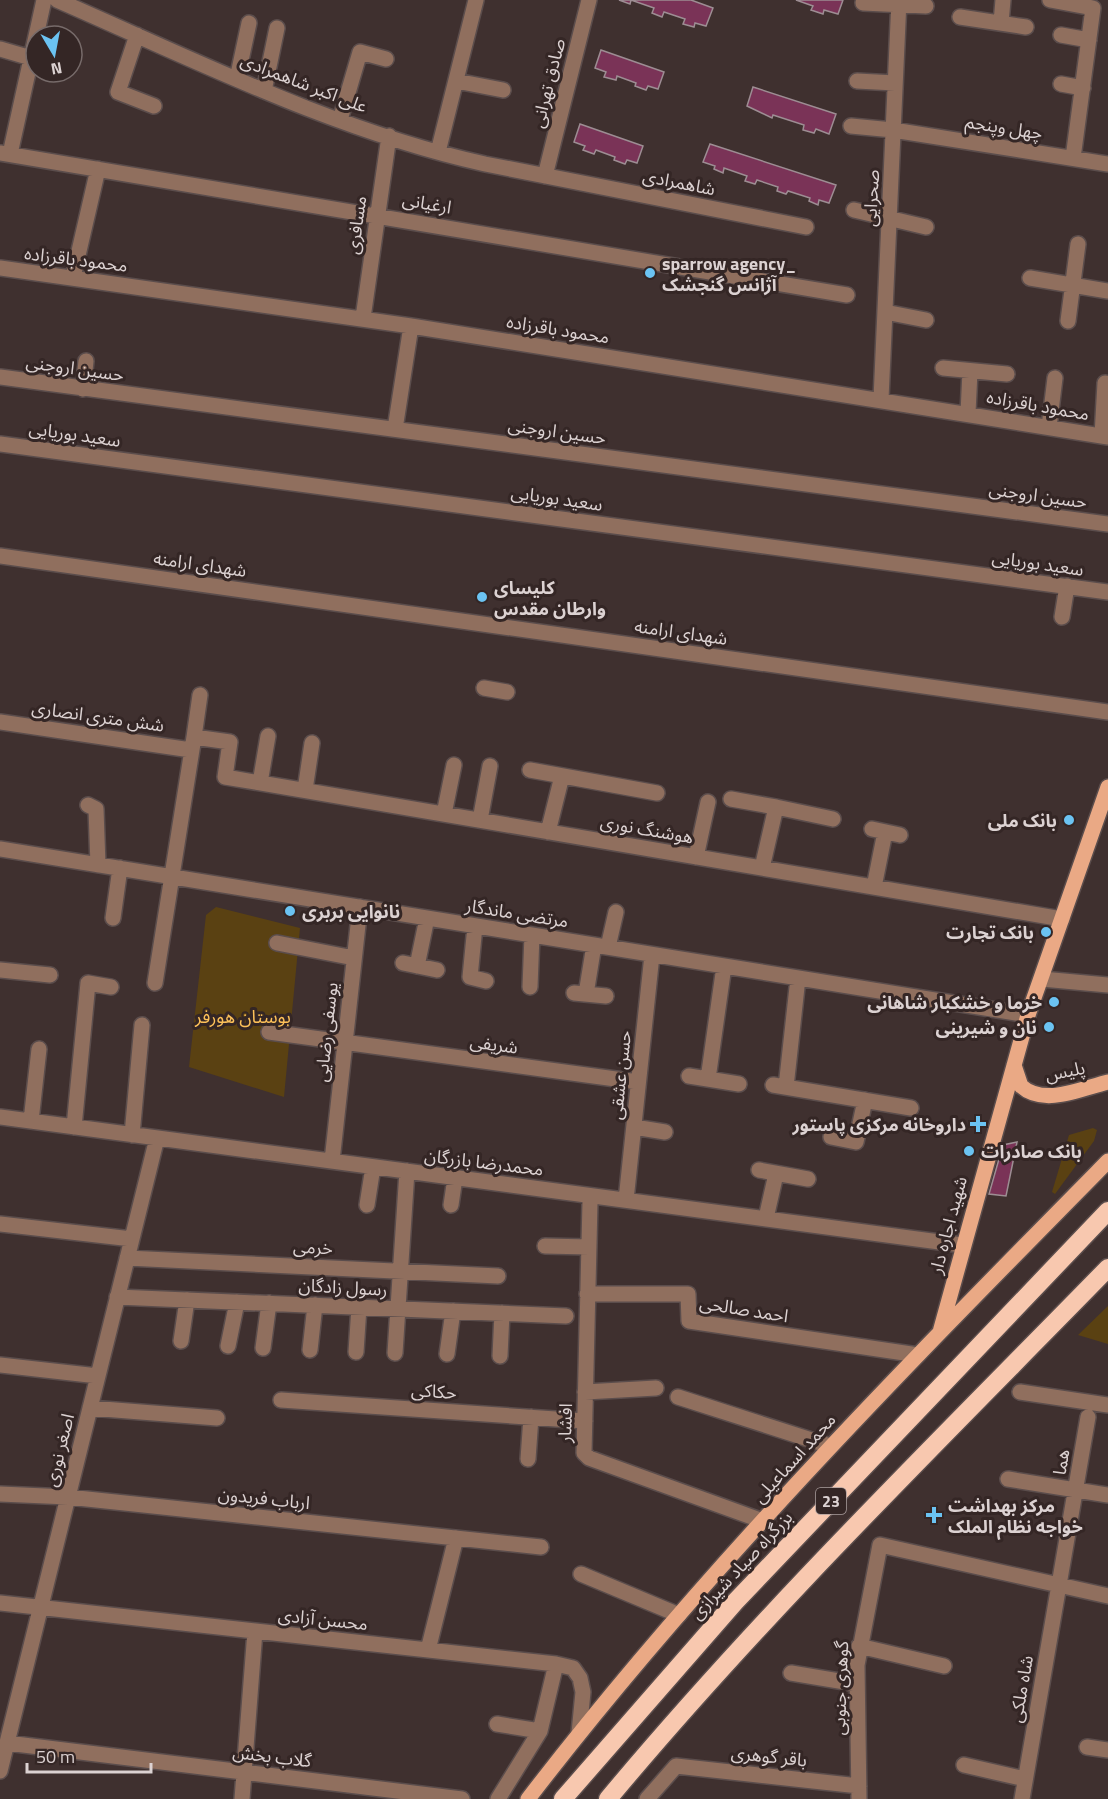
<svg xmlns="http://www.w3.org/2000/svg" width="1108" height="1799" font-family="'Titillium Web','Noto Sans Arabic',sans-serif">
<style>
.green{fill:#5a4112}
.building{fill:#7a3357;stroke:#9d8d93;stroke-width:1.5}
.lines{fill:none;stroke-linecap:round;stroke-linejoin:round}
.minor-casing{stroke:#5b4d4c;stroke-width:18}
.major-casing{stroke:#5b4d4c;stroke-width:18}
.highway-casing{stroke:#5b4d4c;stroke-width:21}
.minor{stroke:#906f5e;stroke-width:15}
.major{stroke:#eaa985;stroke-width:15}
.highway{stroke:#f8c8af;stroke-width:18}
.poi-dot{fill:#6bc3f2;stroke:#342625;stroke-width:2}
.labels{text-anchor:middle;dominant-baseline:central;stroke-width:6;stroke-linejoin:round;paint-order:stroke}
.shield{fill:#342625;stroke:#aa9e9e;stroke-width:1.5}
.shield-label{font-size:16px;font-weight:bold;fill:#dcd2d2}
.street-label{font-size:18px;fill:#dcd2d2;stroke:#342625}
.poi-label{font-size:18px;font-weight:bold;fill:#dcd2d2;stroke:#342625;text-anchor:start}
.park-label{font-size:18px;fill:#fdc159;stroke:#342625}
</style>
<rect width="100%" height="100%" fill="#3f302f"/>
<path class="green" d="M216 907 300 928 284 1097 189 1067 206 915Z
M1093 1128 1097 1130 1094 1141 1055 1194 1052 1192 1069 1135Z
M1108 1306V1344L1078 1335Z"/>
<path class="building" d="M619 0H691L713 8 706 26 695 23 694 27 683 24 685 19 664 12 662 17 652 13 654 8 631 0 630 4Z
M796 0H843L838 14 824 10 823 14 811 10 813 6Z
M601 50 664 72 658 89 648 86 646 90 635 86 636 83 617 76 616 80 604 77 606 72 595 68Z
M753 87 836 114 829 134 816 129 814 133 803 130 804 125 773 115 772 118 747 106Z
M580 124 643 146 637 163 627 160 625 164 614 160 615 157 596 150 594 154 583 150 585 146 574 142Z
M710 144 836 185 829 203 819 200 818 205 809 201 810 198 788 191 786 194 777 191 778 187 757 180 755 184 745 181 747 176 724 168 723 173 714 169 715 166 703 162Z
M1017 1142 1006 1196 989 1194 1003 1145Z"/>
<g class="lines">
<g class="minor-casing">
<path id="minor" d="M57 0C197 61 336 131 485 164L806 227
M1050 0 1093 8 1073 158
M863 3 926 6
M960 17 1026 27
M1001 23 1003 0
M137 35 118 92 154 106
M1061 35 1089 40
M0 49 31 58
M237 79 249 23
M456 81 503 90
M857 81 895 83
M1061 84 1083 88
M264 91 277 28
M340 120 360 52 386 59
M851 126 893 130 1108 164
M438 152 476 0
M0 153 847 295
M10 154 44 0
M545 176 589 0
M854 210 926 227
M0 268 411 326 1108 437
M73 277 98 169
M1030 278 1108 291
M885 312 926 320
M363 318 389 136
M1068 321 1078 244
M943 368 1007 374
M0 377 1108 524
M83 389 86 361
M881 399 899 0
M968 413 970 371
M1049 427 1055 378
M395 429 411 326
M1102 436 1105 383
M0 444 1108 592
M0 556 1108 712
M1062 617 1067 586
M484 688 507 692
M0 722 191 750
M194 737 200 695
M530 770 657 793
M260 783 268 736
M305 790 312 743
M731 799 776 807
M88 805 96 809 98 865
M444 814 454 765
M480 820 490 766
M872 829 900 835
M548 832 562 776
M0 849 1028 1015
M696 857 708 802
M762 868 776 807 833 819
M874 887 885 832
M113 918 120 868
M475 926 470 977 486 981
M277 943 354 958
M608 947 616 912
M403 963 437 970
M417 966 427 918
M0 970 50 975
M1042 979 1108 985
M155 983 194 737 230 742 225 777 1062 919
M530 987 532 935
M574 993 606 996
M586 994 594 945
M269 1032 638 1082
M689 1076 739 1084
M708 1079 724 966
M773 1085 911 1108
M786 1087 798 978
M0 1117 962 1245
M31 1121 39 1049
M74 1127 88 983 111 987
M634 1127 665 1132
M132 1135 142 1025
M831 1137 856 1142 865 1100
M332 1161 360 907
M759 1170 808 1179
M626 1200 652 955
M590 1202 584 1453 589 1458 763 1521
M367 1205 373 1167
M451 1205 455 1178
M766 1218 776 1174
M0 1224 132 1239
M545 1246 589 1247
M127 1258 498 1276
M587 1294H688L689 1321 918 1355
M117 1297 566 1316
M181 1341 187 1300
M228 1346 237 1302
M263 1348 269 1303
M310 1350 315 1305
M356 1352 359 1307
M395 1353 407 1171
M447 1354 453 1311
M500 1356 502 1313
M0 1365 98 1376
M585 1392 656 1388
M1020 1392 1108 1405
M678 1397 830 1446
M281 1400 585 1421
M90 1408 217 1418
M528 1459 531 1417
M1008 1479 1108 1495
M0 1494 68 1497 541 1547
M581 1574 679 1615
M0 1603 556 1664 573 1668 580 1678 583 1692 579 1733
M859 1646 944 1666
M428 1650 456 1538
M791 1673 857 1684
M497 1724 540 1731
M7 1743 462 1799
M1087 1747 1108 1750
M964 1765 1025 1779
M0 1771 157 1138
M242 1799 255 1631
M498 1799 540 1731 556 1664
M647 1799 676 1766 859 1786
M859 1799 857 1665 880 1545 1108 1596
M1022 1799 1088 1417"/>
</g>
<g class="major-casing">
<path id="major" d="M1014 1065 1021 1086C1044 1107 1083 1088 1108 1082
M940 1332 1028 1015 1108 787
M528 1799C703 1571 906 1366 1108 1161"/>
</g>
<g class="highway-casing">
<path id="highway" d="M563 1799 735 1602 1108 1211
M608 1799C764 1612 938 1442 1108 1268"/>
</g>
<use href="#minor" class="minor"/>
<use href="#major" class="major"/>
<use href="#highway" class="highway"/>
</g>
<g class="poi-dot">
<circle cx="650" cy="273" r="6"/>
<circle cx="482" cy="597" r="6"/>
<circle cx="1069" cy="820" r="6"/>
<circle cx="290" cy="911" r="6"/>
<circle cx="1046" cy="932" r="6"/>
<circle cx="1054" cy="1002" r="6"/>
<circle cx="1049" cy="1027" r="6"/>
<path d="M975 1115h6v6h6v6h-6v6h-6v-6h-6v-6h6z"/>
<circle cx="969" cy="1151" r="6"/>
<path d="M931 1506h6v6h6v6h-6v6h-6v-6h-6v-6h6z"/>
</g>
<g class="labels">
<rect class="shield" x="816" y="1488" width="30" height="26" rx="4.5"/>
<g class="shield-label">
<text x="831" y="1501">23</text>
</g>
<g class="street-label">
<text transform="translate(304 83) rotate(21)">علی اکبر شاهمرادی</text>
<text transform="translate(548 83) rotate(-76)">صادق تهرانی</text>
<text transform="translate(1004 127) rotate(9)">چهل وپنجم</text>
<text transform="translate(679 182) rotate(11)">شاهمرادی</text>
<text transform="translate(871 198) rotate(-87)">صحرایی</text>
<text transform="translate(427 203) rotate(10)">ارغیانی</text>
<text transform="translate(356 225) rotate(-82)">مسافری</text>
<text transform="translate(76 259) rotate(7)">محمود باقرزاده</text>
<text transform="translate(558 329) rotate(9)">محمود باقرزاده</text>
<text transform="translate(75 368) rotate(8)">حسین اروجنی</text>
<text transform="translate(1038 405) rotate(10)">محمود باقرزاده</text>
<text transform="translate(557 431) rotate(8)">حسین اروجنی</text>
<text transform="translate(75 434) rotate(8)">سعید بوریایی</text>
<text transform="translate(1038 495) rotate(8)">حسین اروجنی</text>
<text transform="translate(557 498) rotate(8)">سعید بوریایی</text>
<text transform="translate(1038 563) rotate(8)">سعید بوریایی</text>
<text transform="translate(200 564) rotate(8)">شهدای ارامنه</text>
<text transform="translate(681 632) rotate(8)">شهدای ارامنه</text>
<text transform="translate(98 716) rotate(8)">شش متری انصاری</text>
<text transform="translate(647 829) rotate(10)">هوشنگ نوری</text>
<text transform="translate(517 913) rotate(9)">مرتضی ماندگار</text>
<text transform="translate(326 1032) rotate(-84)">یوسفی رضایی</text>
<text transform="translate(494 1044) rotate(8)">شریفی</text>
<text transform="translate(1065 1071) rotate(-11)">پلیس</text>
<text transform="translate(620 1075) rotate(-84)">حسن عشقی</text>
<text transform="translate(484 1162) rotate(7)">محمدرضا بازرگان</text>
<text transform="translate(948 1225) rotate(-75)">شهید اجاره دار</text>
<text transform="translate(313 1247) rotate(3)">خرمی</text>
<text transform="translate(343 1287) rotate(3)">رسول زادگان</text>
<text transform="translate(744 1309) rotate(9)">احمد صالحی</text>
<text transform="translate(434 1391) rotate(4)">حکاکی</text>
<text transform="translate(565 1423) rotate(-88)">افشار</text>
<text transform="translate(59 1450) rotate(-76)">اصغر نوری</text>
<text transform="translate(794 1458) rotate(-48)">محمد اسماعیلی</text>
<text transform="translate(1061 1462) rotate(-80)">هما</text>
<text transform="translate(264 1498) rotate(6)">ارباب فریدون</text>
<text transform="translate(741 1565) rotate(-47)">بزرگراه صیاد شیرازی</text>
<text transform="translate(323 1619) rotate(6)">محسن آزادی</text>
<text transform="translate(840 1688) rotate(-88)">گوهری جنوبی</text>
<text transform="translate(1021 1689) rotate(-80)">شاه ملکی</text>
<text transform="translate(272 1756) rotate(7)">گلاب بخش</text>
<text transform="translate(769 1756) rotate(6)">باقر گوهری</text>
</g>
<g class="poi-label">
<text x="662" y="263">sparrow agency_<tspan x="662" dy="21">آژانس گنجشک</tspan></text>
<text x="494" y="587">کلیسای<tspan x="494" dy="21">وارطان مقدس</tspan></text>
<text x="1057" y="820" text-anchor="end">بانک ملی</text>
<text x="302" y="911">نانوایی بربری</text>
<text x="1034" y="932" text-anchor="end">بانک تجارت</text>
<text x="1042" y="1002" text-anchor="end">خرما و خشکبار شاهانی</text>
<text x="1037" y="1027" text-anchor="end">نان و شیرینی</text>
<text x="966" y="1124" text-anchor="end">داروخانه مرکزی پاستور</text>
<text x="981" y="1151">بانک صادرات</text>
<text x="948" y="1505">مرکز بهداشت<tspan x="948" dy="21">خواجه نظام الملک</tspan></text>
</g>
<g class="park-label">
<text x="243" y="1016">بوستان هورفر</text>
</g>
</g>
<g transform="translate(54 54) rotate(170)"><circle r="28" fill="#342625" stroke="#776b6a" stroke-width="1.5"/>
<path d="M0-4.5L10 22L0 15L-10 22Z" fill="#6bc3f2"/>
<text y="-9" font-size="16" font-weight="bold" text-anchor="middle" fill="#dcd2d2">N</text>
</g>
<path d="M27 1763v9h124v-9" fill="none" stroke="#dcd2d2" stroke-width="3"/>
<text x="36" y="1763" font-size="18" fill="#dcd2d2" stroke="#342625" stroke-width="4.5" paint-order="stroke">50 m</text>
</svg>
